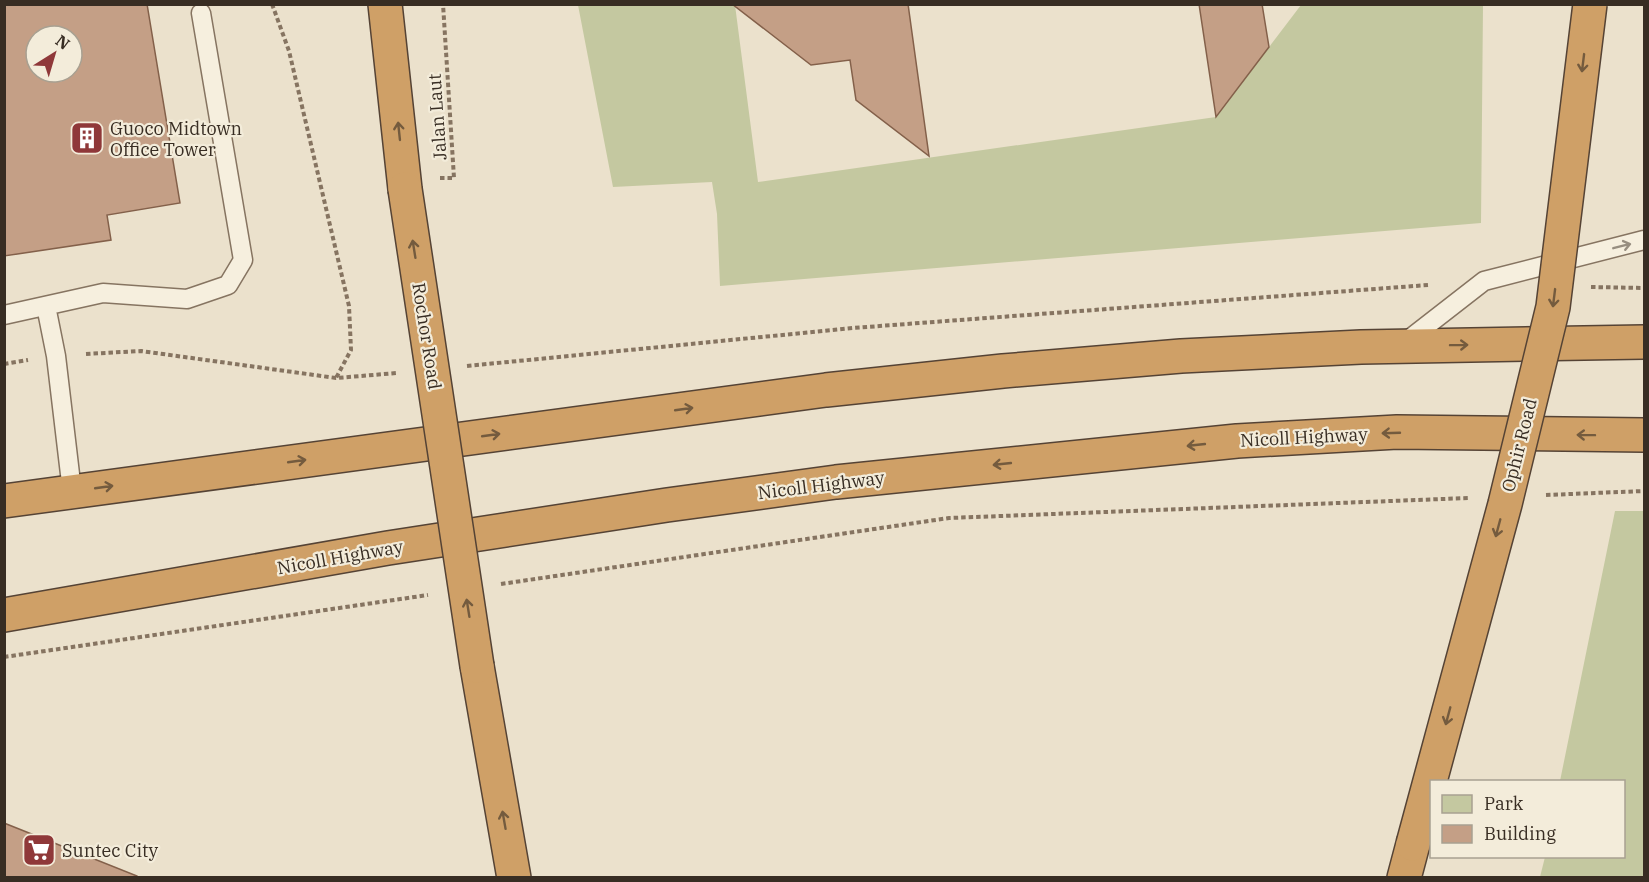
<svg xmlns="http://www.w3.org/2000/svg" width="1649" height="882" font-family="'IBM Plex Serif',serif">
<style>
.green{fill:#c4c8a0}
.building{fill:#c49f86;stroke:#83604a;stroke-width:1.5;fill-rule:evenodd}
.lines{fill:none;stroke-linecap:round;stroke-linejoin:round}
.lane-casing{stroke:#867461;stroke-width:21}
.highway-casing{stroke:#554335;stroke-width:36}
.path{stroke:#867461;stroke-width:4;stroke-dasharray:4.5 3;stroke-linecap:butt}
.lane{stroke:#f6efde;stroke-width:18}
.highway{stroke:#cfa067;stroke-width:33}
.highway-bridge-casing{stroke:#554335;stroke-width:36;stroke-linecap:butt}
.highway-bridge{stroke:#cfa067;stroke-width:33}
.oneway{stroke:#745b3e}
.oneway2{stroke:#978e80}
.labels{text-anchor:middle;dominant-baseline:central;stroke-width:4.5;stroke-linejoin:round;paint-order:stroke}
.street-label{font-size:18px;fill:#382d23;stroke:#f3ecda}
.poi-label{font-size:18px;fill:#382d23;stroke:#f3ecda;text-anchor:start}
</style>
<rect width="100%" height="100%" fill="#ebe1cc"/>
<path class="green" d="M578 5H735L758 182 1216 117 1301 5H1483L1481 223 720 286 717 214 712 182 613 187Z
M1615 511H1644V877H1540L1545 857 1624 856V782L1560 781Z"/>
<path class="building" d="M4 4H147L180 203 107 215 111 240 4 256ZM36 36H72V72H36Z
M732 4H908L929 156 856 100 850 60 811 65Z
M1199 4H1262L1269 47 1216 117Z
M4 823 137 876V878H4Z"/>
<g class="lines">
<g class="lane-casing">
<path id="lane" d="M46 306 56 356 72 491
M4 315 103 293 187 299 228 285 243 260 201 13
M1403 344 1484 281 1644 240"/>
</g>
<g class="highway-casing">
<path id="highway" d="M385 4 405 189
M4 501 826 390 1003 371 1181 356 1361 347 1644 342
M4 615 388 548 667 505 836 482 1237 441 1397 432 1644 435
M477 666 514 878
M1404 878 1413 844"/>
</g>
<path class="path" d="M272 4 289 51 349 306 351 350 336 378
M440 178H454L443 4
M1591 287 1644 288
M86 354 141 351 336 378 397 373
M4 364 28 360
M467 366 853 328 1428 285
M1546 495 1644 491
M501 584 949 518 1469 498
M4 657 428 595"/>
<use href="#lane" class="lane"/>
<use href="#highway" class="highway"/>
<g class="highway-bridge-casing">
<path id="highway-bridge" d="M405 189 477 666
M1413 844 1505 504 1553 307 1590 4"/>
</g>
<use href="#highway-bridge" class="highway-bridge"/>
</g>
<defs><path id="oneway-shaft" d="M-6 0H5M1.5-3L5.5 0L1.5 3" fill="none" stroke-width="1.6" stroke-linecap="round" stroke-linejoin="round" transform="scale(1.5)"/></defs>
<g class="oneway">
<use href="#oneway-shaft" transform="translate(1583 63) rotate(97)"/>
<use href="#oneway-shaft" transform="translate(399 131) rotate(-96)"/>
<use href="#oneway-shaft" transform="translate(414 249) rotate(-99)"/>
<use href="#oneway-shaft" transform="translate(1554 298) rotate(97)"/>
<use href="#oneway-shaft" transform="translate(1459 345) rotate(-1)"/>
<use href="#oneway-shaft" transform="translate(684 409) rotate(-8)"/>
<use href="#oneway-shaft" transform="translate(1391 433) rotate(178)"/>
<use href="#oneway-shaft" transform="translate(491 435) rotate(-8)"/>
<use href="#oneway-shaft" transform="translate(1586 435) rotate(-179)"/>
<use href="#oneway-shaft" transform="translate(1196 445) rotate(174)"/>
<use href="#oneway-shaft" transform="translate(297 461) rotate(-8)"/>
<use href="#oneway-shaft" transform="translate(1002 464) rotate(174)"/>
<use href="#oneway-shaft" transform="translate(104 487) rotate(-8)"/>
<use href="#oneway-shaft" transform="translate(1498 528) rotate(105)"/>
<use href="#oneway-shaft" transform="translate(468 608) rotate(-99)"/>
<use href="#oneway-shaft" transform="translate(1448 716) rotate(105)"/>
<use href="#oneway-shaft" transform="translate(504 820) rotate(-100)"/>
</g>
<use class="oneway2" href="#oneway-shaft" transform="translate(1622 246) rotate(-14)"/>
<defs>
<g id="building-square" transform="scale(1.725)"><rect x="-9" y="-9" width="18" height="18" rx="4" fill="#8f3839" stroke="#f3ecda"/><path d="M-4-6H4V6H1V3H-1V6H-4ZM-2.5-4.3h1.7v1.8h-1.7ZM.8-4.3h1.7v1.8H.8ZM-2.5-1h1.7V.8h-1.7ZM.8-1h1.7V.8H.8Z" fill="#fff"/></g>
<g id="supermarket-square" transform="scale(1.725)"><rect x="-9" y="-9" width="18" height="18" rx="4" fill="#8f3839" stroke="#f3ecda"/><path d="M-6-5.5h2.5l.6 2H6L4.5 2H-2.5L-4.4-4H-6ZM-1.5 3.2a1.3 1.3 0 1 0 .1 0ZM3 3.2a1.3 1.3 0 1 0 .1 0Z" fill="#fff"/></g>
</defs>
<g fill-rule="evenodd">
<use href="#building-square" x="87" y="138"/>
<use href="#supermarket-square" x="39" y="850"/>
</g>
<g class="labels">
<g class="street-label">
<text transform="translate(437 117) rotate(-94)">Jalan Laut</text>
<text transform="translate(427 336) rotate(81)">Rochor Road</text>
<text transform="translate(1304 437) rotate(-3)">Nicoll Highway</text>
<text transform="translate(1519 445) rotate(-76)">Ophir Road</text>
<text transform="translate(821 485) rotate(-7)">Nicoll Highway</text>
<text transform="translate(340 557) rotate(-10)">Nicoll Highway</text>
</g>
<g class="poi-label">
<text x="110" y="128">Guoco Midtown<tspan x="110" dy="21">Office Tower</tspan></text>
<text x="62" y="850">Suntec City</text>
</g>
</g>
<rect width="1649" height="882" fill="none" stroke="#382d23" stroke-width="12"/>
<rect x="1430" y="780" width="195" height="78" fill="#f3ecda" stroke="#a8a091" stroke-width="1.5"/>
<rect x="1442" y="795" width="30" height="18" fill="#c4c8a0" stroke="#a8a091" stroke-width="1.5"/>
<text x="1484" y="810" font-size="18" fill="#382d23">Park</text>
<rect x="1442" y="825" width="30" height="18" fill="#c49f86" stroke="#a8a091" stroke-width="1.5"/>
<text x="1484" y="840" font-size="18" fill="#382d23">Building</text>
<g transform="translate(54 54) rotate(37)"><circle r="28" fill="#f3ecda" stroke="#a8a091" stroke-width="1.5"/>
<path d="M0-4.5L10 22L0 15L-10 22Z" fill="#8f3839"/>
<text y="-9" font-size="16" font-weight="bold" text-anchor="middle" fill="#382d23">N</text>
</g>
</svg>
